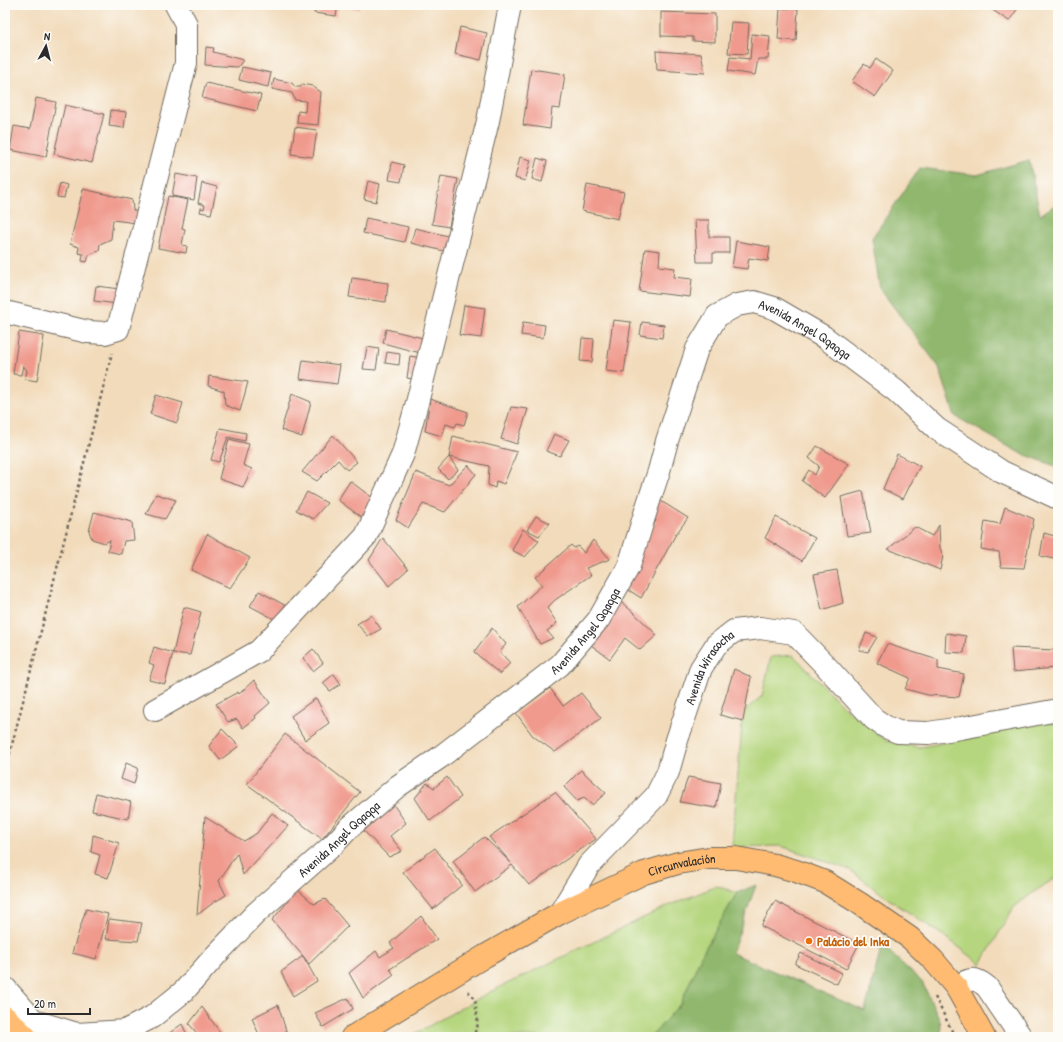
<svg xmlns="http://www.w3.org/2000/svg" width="1063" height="1042" font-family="'Patrick Hand',sans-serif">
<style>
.green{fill:#b5d67e;stroke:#708054}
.forest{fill:#90b76d;stroke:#5e714c}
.building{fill:#f09a8d}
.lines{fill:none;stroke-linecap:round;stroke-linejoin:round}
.street-casing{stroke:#71695d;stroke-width:24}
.highway-casing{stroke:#71695d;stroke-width:24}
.path{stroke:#71695d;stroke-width:2.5;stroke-dasharray:3 3;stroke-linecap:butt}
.street{stroke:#fff;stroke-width:22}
.highway{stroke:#ffbb71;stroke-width:22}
.food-dot{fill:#e8710a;stroke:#fdfcf7;stroke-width:1.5}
.labels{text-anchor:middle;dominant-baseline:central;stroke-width:3.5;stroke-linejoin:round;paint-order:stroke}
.street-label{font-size:13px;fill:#2b2b2b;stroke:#fdfcf7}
.food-label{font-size:13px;font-weight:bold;fill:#c56008;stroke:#fdfcf7;text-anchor:start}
</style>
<rect width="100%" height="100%" fill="#fdfcf7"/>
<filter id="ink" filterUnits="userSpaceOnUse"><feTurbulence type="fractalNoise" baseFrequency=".025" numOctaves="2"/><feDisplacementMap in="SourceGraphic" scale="8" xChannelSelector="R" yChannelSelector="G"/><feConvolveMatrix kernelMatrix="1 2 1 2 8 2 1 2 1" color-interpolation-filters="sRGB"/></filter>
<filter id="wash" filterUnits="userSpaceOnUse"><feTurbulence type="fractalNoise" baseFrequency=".012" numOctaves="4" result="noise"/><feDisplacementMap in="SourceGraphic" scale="16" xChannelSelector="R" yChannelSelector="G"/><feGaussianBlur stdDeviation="0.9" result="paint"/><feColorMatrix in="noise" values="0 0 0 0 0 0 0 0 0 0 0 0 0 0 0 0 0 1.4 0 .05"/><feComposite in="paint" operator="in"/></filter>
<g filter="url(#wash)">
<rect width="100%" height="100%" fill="#f2dbbb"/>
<path class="green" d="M793 655 845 708 887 741 920 747 976 737 1030 718 1058 725V876L1034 892 1014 907 981 964 947 938 890 900 850 870 781 846 732 847 743 712 762 696 771 657Z
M717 886 737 893 701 956 681 1003 651 1037H409L490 992 670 905Z"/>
<path class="forest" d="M1029 160 1040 215 1058 203V467L1018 452 955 416 939 367 880 289 872 238 920 168 977 175Z
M756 885 732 953 865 1011 882 945 922 982 940 1020 942 1037H651L681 1003 701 956 737 893Z"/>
<g id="blocks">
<path class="building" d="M292 5H311L310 9 292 6Z
M315 5H338L336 16 314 13Z
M343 5H360L359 9 343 7Z
M994 5H1020L1009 21 991 9Z
M780 8 798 9 796 41 778 39Z
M661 12 715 14V42L693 41V37L661 36Z
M731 22 749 23 747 54 728 53Z
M460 27 487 33 481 60 455 54Z
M752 34 770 36 768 59H758L755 75 728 71 730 57 750 59Z
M206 47 214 48 213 52 243 60 238 67 205 65Z
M656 51 701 54 705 73 657 70Z
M876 59 893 71 875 97 852 81 864 64 870 68Z
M242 67 271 73 268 87 239 80Z
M531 69 565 74 560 109 552 108 550 129 523 125Z
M274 79 292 83 295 87H301L302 84 312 86 321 92 318 125 297 123 298 111 305 112 306 101 295 100 292 93 272 89Z
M206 83 261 95 257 111 202 98Z
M36 98 56 102 46 157 10 150 14 126 30 129Z
M65 105 104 114 92 163 54 154Z
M111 110 126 112 124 128 109 126Z
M295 127 317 130 313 157 291 154Z
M520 157 531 160 525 181 515 178Z
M537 158 547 161 542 182 532 179Z
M392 162 404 165 401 182 389 180Z
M176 174 197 178 194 200 172 196Z
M441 176 458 179 449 227 432 224Z
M368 181 380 184 376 202 364 199Z
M60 183 67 185 64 198 57 197Z
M202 183 217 187 211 214 200 212 201 208 204 209 205 205 198 203Z
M587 185 624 192 618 219 582 211Z
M83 189 132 200 133 210 137 212 136 223 113 220 111 239 100 244 99 251 89 255 87 262 82 261 83 254 78 253 79 247 70 244Z
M168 196 188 200 182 228 185 229 182 245 187 246 186 253 158 248Z
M366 218 408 227 404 242 363 233Z
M695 220H709V237H729V253H713V262H697Z
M415 228 456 238 452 253 411 243Z
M736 241 770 247 768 261 749 258 747 269 732 267Z
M645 249 660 251 659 266 675 268 674 277 692 279 690 297 639 291Z
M352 278 388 283 386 302 349 297Z
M96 286 120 289 118 304 94 301Z
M464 305 485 308 481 338 459 335Z
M613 320 631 322 624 373 606 371Z
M523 322 545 325 543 338 521 335Z
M642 322 664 325 662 338 640 335Z
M386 329 427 339 424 354 383 343Z
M19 332 44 336 37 381 25 379 27 371 23 365 21 375 13 374Z
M582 338 594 339 592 362 580 361Z
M367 347 379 349 376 370 363 369Z
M387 352 400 354 399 365 385 363Z
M410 356 422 358 419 380 407 378Z
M303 360 340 365 337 384 300 379Z
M209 376 248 382 240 411 225 405 224 391 208 386Z
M292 394 311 402 302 437 281 430Z
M156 395 183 403 177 423 150 414Z
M430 399 468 412 464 425 457 423 455 427 446 424 442 436 425 431Z
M511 407 528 409 517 444 501 439Z
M220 428 246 433 245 441 228 437 219 462 211 460Z
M554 434 569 440 560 456 546 451Z
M333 435 357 462 347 470 338 460 317 481 302 472Z
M453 436 517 452 504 484 496 481 495 488 488 485 489 466 449 457 458 470 448 479 438 469 449 457Z
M229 439 249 444 243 465 252 469 243 487 219 479Z
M817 446 849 464 825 498 802 481 809 470 815 475 819 466 809 458Z
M897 454 920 466 903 499 883 489Z
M468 465 476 474 445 512 423 504 408 528 396 520 416 472 449 485Z
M350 481 374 499 361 517 338 500Z
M863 491 871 533 847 536 841 497Z
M307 492 327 503 313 519 296 510Z
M156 494 176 500 165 519 146 514Z
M656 498 688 518 676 534 641 598 624 587 656 520 650 517Z
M1005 507 1034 519 1024 568 1001 567 999 552 981 549 985 521 1000 524Z
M94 512 132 522 134 540 124 541 121 554 108 551 110 540 105 543 92 539 89 531Z
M536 516 550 523 539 536 527 530Z
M776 517 815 538 802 561 765 538Z
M939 525 940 548 943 556 940 570 888 549 915 527 932 536Z
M523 529 539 541 525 557 512 550Z
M1044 533 1058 537V560L1040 556Z
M207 534 250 558 230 588 191 570Z
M383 538 408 569 389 586 369 560Z
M593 540 610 559 586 568 591 575 555 600 547 608 557 623 547 631 553 638 540 644 518 607 542 585 535 577 571 545 574 548 578 546 584 553Z
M837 570 843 603 822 610 814 574Z
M259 591 288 607 276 620 250 606Z
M620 601 634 613 657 635 640 650 625 638 610 659 587 642Z
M184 607 201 612 190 655 173 653Z
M371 615 381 629 368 636 357 624Z
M492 628 506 644 500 652 510 663 500 674 474 652Z
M866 633 877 637 868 652 859 650Z
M946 633 966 636 964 653 945 652Z
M887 644 938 660V669L964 674 959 697 928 695 905 689 910 678 877 663Z
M154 647 173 653 165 684 149 680 154 665 149 663Z
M1011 648 1055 650V668L1013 672Z
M313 649 323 663 313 671 303 658Z
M734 669 751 677 743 721 720 715Z
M334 674 341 684 330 691 323 683Z
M254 680 270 703 255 716 256 718 243 728 237 719 228 722 216 704 238 692 239 694Z
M550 688 563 706 581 693 601 718 555 752 533 736 516 713Z
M316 698 329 723 305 740 291 716Z
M222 729 239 746 220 760 209 746Z
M285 734 360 792 322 839 247 784Z
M126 763 138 768 134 784 121 779Z
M581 770 606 793 592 805 584 798 577 801 564 787Z
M447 777 461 797 430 821 415 798 427 783 434 788Z
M688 777 721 783 716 808 680 802Z
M555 792 596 839 529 885 512 865 475 892 453 861 484 837 511 863 489 837Z
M96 793 131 802 128 819 92 811Z
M393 804 406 823 390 836 402 851 389 857 364 831Z
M272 813 288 826 243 875 237 853 219 881 226 895 213 903 197 915 205 817 244 841 257 833Z
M93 835 119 843 108 878 95 874 100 855 91 852Z
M435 848 462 885 433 909 403 872Z
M298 890 314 904 325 899 348 926 309 964 303 956 317 981 293 996 281 972 303 956 272 920Z
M775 901 859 944 846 969 761 926Z
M86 909 108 914 96 959 72 953Z
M421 916 437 939 390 969 394 975 363 998 349 973 376 951 380 957 394 948 390 943Z
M109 919 142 923 138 941 106 939Z
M801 953 842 973 837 984 795 964Z
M348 998 353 1009 323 1027 315 1013Z
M278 1005 288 1037H260L252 1018Z
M202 1007 222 1035 220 1037H200L189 1024Z
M182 1024 188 1037H164Z"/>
</g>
</g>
<g filter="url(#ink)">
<use href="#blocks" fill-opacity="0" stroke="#71695d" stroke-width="1"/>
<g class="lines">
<g class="street-casing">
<g id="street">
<path d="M5 312 88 332 105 333 118 329 186 63V24L176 5"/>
<path d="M155 710 259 651 366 536 403 454 417 403 488 121 510 5"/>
<path id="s1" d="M560 913 589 865 656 796 668 772 677 740 701 668 716 645 734 631 760 628 794 633 824 664 874 719 886 727 898 732 928 733 961 728 1058 710"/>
<path d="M956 987C969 979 974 976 987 987L1021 1037"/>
<path id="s2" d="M5 988 34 1021 77 1034 125 1031 152 1017 184 991 215 956 255 914 333 845 349 828 398 786 439 758 560 665 599 619 629 566 648 504 659 471 667 441 697 349 717 316 737 305 754 302 774 308 824 337 896 391 937 429 1002 472 1058 498"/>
</g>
</g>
<g class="highway-casing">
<g id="highway">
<path d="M5 1017 26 1037"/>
<path id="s3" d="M352 1037 485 956 560 913 644 873 678 863 709 858H736L775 865 796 871 825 882 859 903 910 938 933 960 956 987 984 1037"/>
</g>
</g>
<path class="path" d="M5 772 112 353
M468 991 475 1000 478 1024 473 1037
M935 997 955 1037"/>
<use href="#street" class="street"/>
<use href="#highway" class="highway"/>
</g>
</g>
<circle class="food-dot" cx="809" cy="941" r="4"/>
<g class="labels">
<g class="street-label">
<text stroke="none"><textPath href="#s2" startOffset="1193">Avenida Angel Qqaqqa</textPath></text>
<text stroke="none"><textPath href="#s2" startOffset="750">Avenida Angel Qqaqqa</textPath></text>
<text stroke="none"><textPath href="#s1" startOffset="293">Avenida Wiracocha</textPath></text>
<text stroke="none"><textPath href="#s2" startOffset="426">Avenida Angel Qqaqqa</textPath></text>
<text stroke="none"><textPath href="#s3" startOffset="374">Circunvalación</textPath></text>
</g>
<g class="food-label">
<text x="817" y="941">Palácio del Inka</text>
</g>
</g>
<rect width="1063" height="1042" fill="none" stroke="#fdfcf7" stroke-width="20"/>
<g transform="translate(46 46) rotate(7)" stroke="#fdfcf7" stroke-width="3" paint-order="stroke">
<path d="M0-3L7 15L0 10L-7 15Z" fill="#2b2b2b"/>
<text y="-6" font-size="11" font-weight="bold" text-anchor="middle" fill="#2b2b2b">N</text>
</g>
<path d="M28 1008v6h62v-6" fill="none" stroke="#2b2b2b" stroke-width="2"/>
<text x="34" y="1008" font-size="12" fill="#2b2b2b" stroke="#fdfcf7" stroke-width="3" paint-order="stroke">20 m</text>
</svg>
